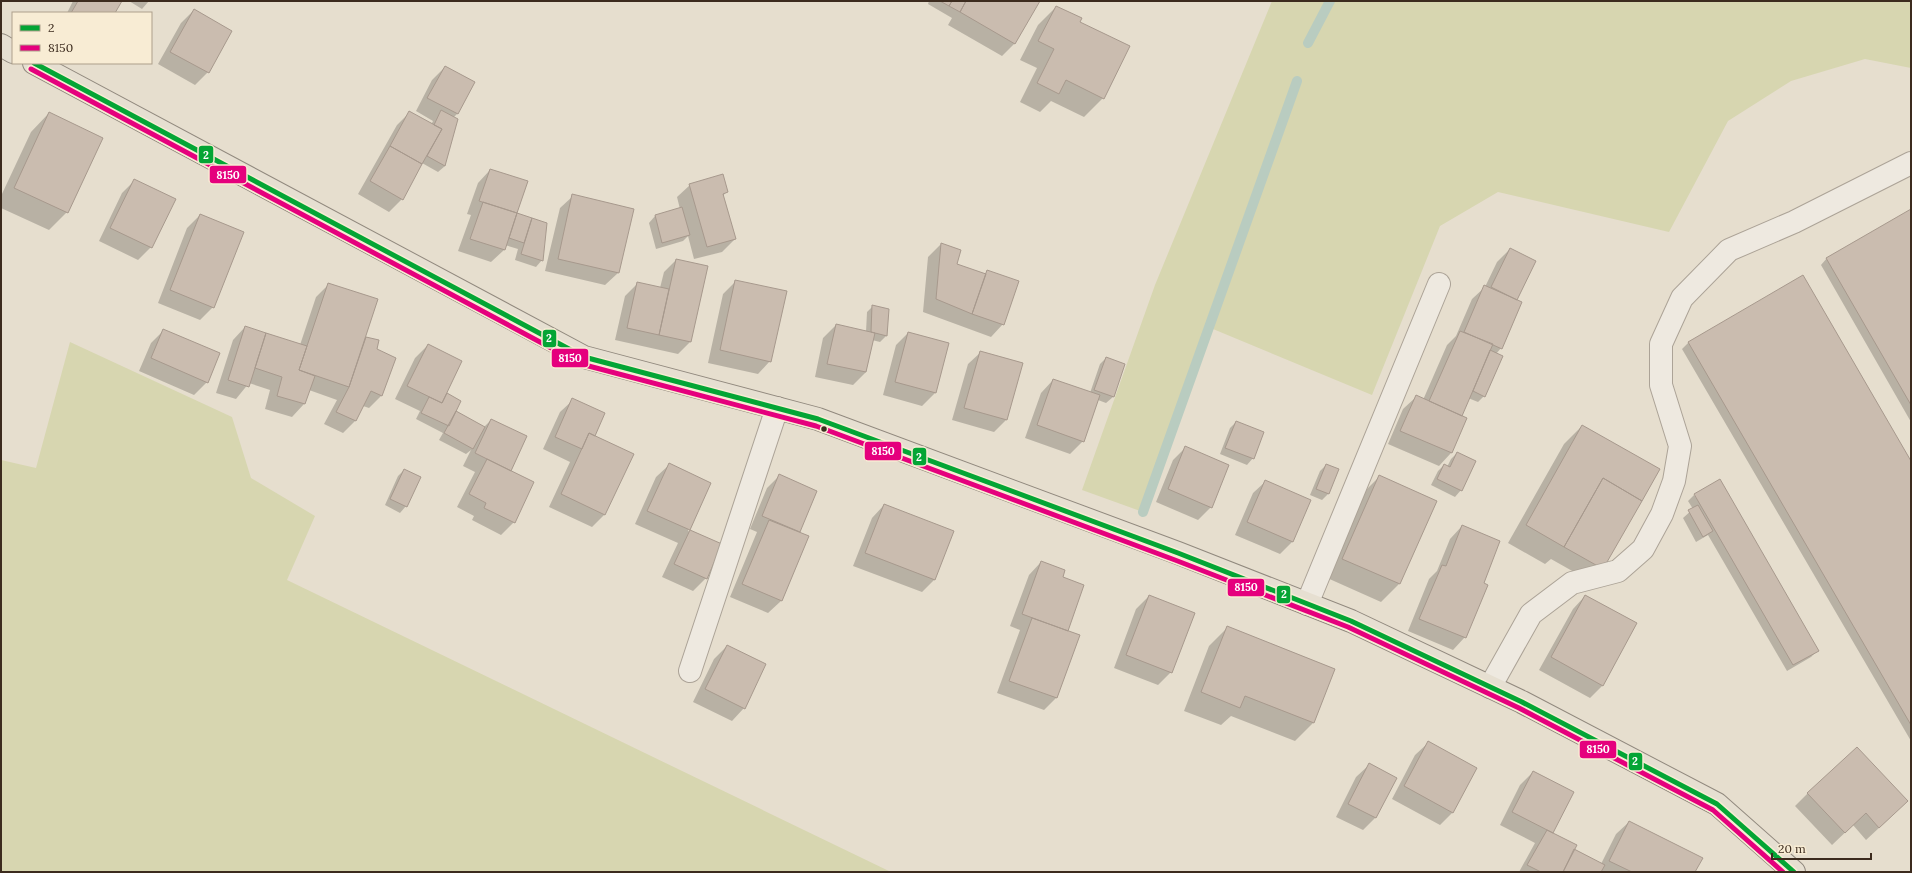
<svg xmlns="http://www.w3.org/2000/svg" width="1912" height="873" font-family="Lora,serif">
<style>
.green{fill:#d7d6b0}
.shadow{fill:#0003}
.lines{fill:none;stroke-linecap:round;stroke-linejoin:round}
.stream{stroke:#b9ccc0;stroke-width:10}
.building{fill:#cabcaf;stroke:#a7998d}
.minor-casing{stroke:#aca397;stroke-width:24}
.major-casing{stroke:#91897e;stroke-width:24}
.minor{stroke:#eee9e0;stroke-width:22}
.major{stroke:#e6dfd1;stroke-width:22}
.bus-1-casing{stroke:#f8ecd4;stroke-width:8}
.bus-2-casing{stroke:#f8ecd4;stroke-width:8}
.bus-1{stroke:#04a535;stroke-width:5}
.bus-2{stroke:#e5007d;stroke-width:5}
.bus-dot{fill:#3c2b1e;stroke:#f8ecd4;stroke-width:1.5}
.line-badge{stroke:#f8ecd4;stroke-width:1.5}
.badge-label{font-size:11px;text-anchor:middle;font-weight:bold;fill:#fff}
</style>
<rect width="100%" height="100%" fill="#e6dece"/>
<path class="green" d="M1272 1H1911V68L1865 59 1791 81 1728 121 1669 232 1498 192 1440 226 1372 395 1213 329 1143 512 1082 490 1155 285Z
M70 342 232 417 251 478 315 516 287 580 891 872H1V460L36 468Z"/>
<path class="shadow" d="M73 1H121L114 13H67Z
M129 1H149L142 9Z
M929 1H1039L1015 43 1002 56 948 25 952 18 928 4Z
M1056 7 1079 22 1128 47 1103 98 1084 117 1051 101 1040 112 1020 102 1037 68 1020 60 1038 25Z
M194 10 208 72 195 85 158 64 181 23Z
M445 67 474 82 457 114 453 118 456 120 445 166 438 172 422 163 402 199 389 212 358 194 397 125 410 112 431 125 433 121 416 111 432 80Z
M49 113 67 212 49 230 1 208V196L31 132Z
M490 170 516 214 546 224 542 260 536 267 515 260 518 249 505 245 504 250 491 262 458 251 471 215 467 214 478 183Z
M135 180 151 247 138 260 99 241 122 193Z
M690 185 726 192 723 196 735 239 722 252 694 259 688 236 683 241 656 249 649 223 655 216 680 209 677 197Z
M573 196 618 273 605 285 545 271 560 208Z
M1911 210V422L1821 265 1827 258Z
M200 215 213 307 200 320 158 303 187 228Z
M941 244 960 251 956 264 984 275 987 272 1003 324 991 337 923 312 928 257Z
M1510 249 1516 300 1501 348 1496 354 1484 396 1478 402 1468 398 1460 416 1466 419 1451 453 1439 466 1388 444 1403 409 1416 397 1423 400 1447 345 1456 336 1472 299 1485 287 1497 262Z
M676 260 690 342 678 354 615 340 625 296 638 283 660 288 664 272Z
M736 281 770 361 758 374 708 363 723 294Z
M329 284 364 337 378 341 375 350 395 358 381 396 369 408 363 406 356 420 343 433 324 424 337 400 309 390 304 404 292 417 265 409 270 390 249 383 236 399 216 393 233 340 245 327 300 345 316 297Z
M873 306 886 336 880 342 872 340 866 372 853 385 815 377 823 338 836 325 866 332 867 312Z
M164 330 207 382 194 395 139 371 151 343Z
M908 333 948 343 935 393 922 406 883 395 896 345Z
M1689 342 1911 463V741L1682 349Z
M428 345 444 398 447 395 455 412 484 427 491 420 509 471 514 522 501 535 472 520 474 516 457 507 475 472 463 466 471 450 466 454 439 440 443 433 416 419 420 411 395 399 415 358Z
M981 352 1006 420 994 432 952 420 968 364Z
M1106 358 1124 364 1113 397 1106 403 1098 400 1083 441 1070 454 1025 438 1041 393 1053 380 1090 393 1100 364Z
M573 400 594 436 605 514 592 527 549 507 570 462 543 449 560 412Z
M1236 422 1253 458 1247 465 1220 454 1230 428Z
M1582 426 1659 469 1590 581 1551 559 1545 564 1508 543 1564 444Z
M1186 447 1211 507 1198 520 1156 502 1173 460Z
M1457 453 1461 490 1455 497 1431 485 1438 471 1444 465 1447 467 1451 459Z
M669 465 710 483 688 531 720 545 706 578 693 591 662 577 678 543 635 524 656 477Z
M1326 465 1329 493 1322 500 1310 495 1320 471Z
M404 470 406 506 400 513 385 505 398 476Z
M779 476 816 491 798 533 808 537 781 601 768 613 730 597 757 532 750 529 767 488Z
M1379 477 1399 584 1381 602 1325 577 1361 495Z
M1266 481 1293 541 1280 554 1235 535 1253 493Z
M1694 495 1817 651 1811 657 1787 671 1708 535 1696 542 1683 518 1693 509 1688 501Z
M884 505 935 579 922 592 853 566 872 518Z
M1462 526 1465 637 1453 650 1408 631 1429 579 1437 571 1450 539Z
M1041 562 1061 578 1067 632 1057 697 1044 710 997 693 1020 630 1010 626 1029 575Z
M1149 596 1171 672 1158 685 1114 668 1136 609Z
M1585 596 1603 685 1590 698 1539 670 1573 609Z
M1228 627 1334 669 1313 723 1295 741 1231 716 1221 725 1184 711 1209 646Z
M727 646 744 708 732 721 693 702 714 659Z
M1428 743 1453 812 1440 825 1392 799 1415 755Z
M1369 765 1395 778 1375 818 1363 830 1336 817 1356 777Z
M1533 772 1572 792 1551 834 1573 850 1601 864 1616 834 1629 822 1694 872H1519L1535 843 1500 825 1520 785Z
M1808 793 1894 814 1866 840 1853 825 1832 845 1795 806Z"/>
<g class="lines">
<path class="stream" d="M1308 43 1330 1
M1143 512 1297 81"/>
</g>
<path class="building" d="M78 1H122L115 13H71Z
M940 1H952L949 6Z
M952 1H966L960 12 949 6Z
M966 1H1040L1015 44 960 12Z
M1056 6 1082 18 1080 22 1130 46 1104 99 1066 80 1059 94 1037 83 1054 49 1038 41Z
M194 9 232 31 209 73 170 52Z
M445 66 475 82 458 114 427 98Z
M441 110 458 119 445 166 427 156 442 129 434 125Z
M409 111 442 129 422 164 390 146Z
M49 112 103 138 68 213 14 188Z
M390 146 422 164 403 200 370 181Z
M490 169 528 181 517 213 479 201Z
M723 174 728 192 723 194 736 239 707 247 689 184Z
M134 179 176 199 152 248 110 228Z
M572 194 634 209 619 273 558 259Z
M483 202 517 213 505 250 470 239Z
M682 207 690 235 662 243 655 215Z
M1911 209V405L1826 258Z
M517 213 532 218 524 243 509 238Z
M200 214 244 232 214 308 170 290Z
M532 218 547 223 543 261 521 254Z
M941 243 961 250 957 264 986 274 972 314 936 299Z
M1510 248 1536 261 1517 300 1491 287Z
M676 259 708 266 691 342 659 335Z
M987 270 1019 281 1004 325 972 314Z
M1803 275 1911 461V725L1688 342Z
M735 280 787 291 771 362 720 350Z
M637 282 669 289 659 335 627 328Z
M328 283 378 299 349 387 299 370Z
M1484 285 1522 302 1502 349 1464 332Z
M872 305 889 309 887 336 871 332Z
M836 324 875 333 866 372 827 364Z
M245 326 266 333 249 387 228 380Z
M163 329 220 353 208 383 151 358Z
M1460 331 1493 344 1462 416 1429 401Z
M908 332 949 343 936 393 895 382Z
M266 333 307 346 299 370 315 376 305 404 277 396 282 377 255 368Z
M366 337 379 340 377 349 396 358 382 396 371 391 356 421 336 412 349 387Z
M428 344 462 361 442 403 407 386Z
M1490 350 1503 356 1485 397 1473 391Z
M980 351 1023 363 1007 420 964 408Z
M1106 357 1125 364 1114 397 1094 390Z
M1053 379 1100 395 1084 442 1037 425Z
M447 393 461 401 449 426 421 413 429 397 442 403Z
M1416 395 1467 418 1452 453 1400 431Z
M572 398 605 413 595 436 589 433 582 449 555 437Z
M456 411 485 427 473 449 444 433Z
M491 419 527 436 511 471 475 453Z
M1236 421 1264 432 1254 459 1225 448Z
M1582 425 1660 469 1642 501 1603 478 1564 547 1526 525Z
M589 433 634 454 605 515 561 494Z
M1185 446 1229 465 1212 508 1168 489Z
M1457 452 1476 461 1462 491 1437 479 1444 464 1450 467Z
M487 459 534 482 515 523 484 508 486 503 469 494Z
M669 463 711 483 690 530 647 511Z
M1326 464 1339 469 1329 494 1316 489Z
M404 469 421 477 407 507 390 499Z
M779 474 817 491 800 532 762 516Z
M1379 475 1437 501 1400 584 1342 559Z
M1603 478 1642 501 1603 569 1564 547Z
M1720 479 1819 651 1793 665 1694 494Z
M1265 480 1311 500 1293 542 1247 522Z
M884 504 954 531 935 580 865 553Z
M1698 505 1713 531 1703 537 1688 510Z
M769 520 809 536 782 601 742 584Z
M1462 525 1500 541 1484 583 1488 585 1466 638 1419 619 1442 565 1446 566Z
M690 530 722 544 707 579 674 564Z
M1041 561 1065 570 1063 577 1084 585 1068 631 1022 614Z
M1149 595 1195 613 1172 673 1126 655Z
M1585 595 1637 623 1603 686 1551 657Z
M1032 618 1080 635 1057 698 1009 681Z
M1227 626 1335 669 1314 723 1245 696 1240 708 1201 692Z
M727 645 766 664 745 709 705 689Z
M1428 741 1477 768 1453 813 1404 786Z
M1857 747 1908 801 1879 828 1866 813 1845 833 1807 793Z
M1369 763 1397 778 1376 818 1348 804Z
M1533 771 1574 792 1553 833 1512 812Z
M1629 821 1703 858 1695 872H1632L1609 861Z
M1547 830 1577 845 1563 872H1541L1527 865Z
M1574 849 1605 865 1601 872H1563Z"/>
<g class="lines">
<g class="minor-casing">
<path id="minor" d="M1307 604 1439 284
M690 671 777 408
M1490 687 1531 614 1572 583 1618 571 1643 549 1662 514 1674 481 1680 446 1661 385V344L1682 298 1729 250 1794 222 1911 163"/>
</g>
<g class="major-casing">
<path id="major" d="M1 45 13 52
M34 63 584 357 818 419 1178 553 1351 621 1522 702 1717 804 1794 872"/>
</g>
<use href="#minor" class="minor"/>
<use href="#major" class="major"/>
<g class="bus-1-casing">
<path id="bus-1" d="M34 63 584 357 818 419 1178 553 1351 621 1522 702 1717 804 1794 872"/>
</g>
<g class="bus-2-casing">
<path id="bus-2" d="M31 69 581 364 816 426 1175 560 1348 627 1519 708 1713 810 1783 872"/>
</g>
<use href="#bus-1" class="bus-1"/>
<use href="#bus-2" class="bus-2"/>
</g>
<circle class="bus-dot" cx="824" cy="429" r="3.5"/>
<g class="line-badge">
<rect x="198" y="145" width="16" height="19" rx="4" fill="#04a535"/>
<rect x="209" y="165" width="38" height="19" rx="4" fill="#e5007d"/>
<rect x="542" y="329" width="15" height="19" rx="4" fill="#04a535"/>
<rect x="551" y="348" width="38" height="20" rx="4" fill="#e5007d"/>
<rect x="864" y="441" width="38" height="20" rx="4" fill="#e5007d"/>
<rect x="912" y="447" width="15" height="19" rx="4" fill="#04a535"/>
<rect x="1227" y="578" width="38" height="19" rx="4" fill="#e5007d"/>
<rect x="1276" y="585" width="15" height="19" rx="4" fill="#04a535"/>
<rect x="1579" y="740" width="38" height="19" rx="4" fill="#e5007d"/>
<rect x="1628" y="752" width="15" height="19" rx="4" fill="#04a535"/>
</g>
<g class="badge-label">
<text x="206" y="159">2</text>
<text x="228" y="179">8150</text>
<text x="549" y="342">2</text>
<text x="570" y="362">8150</text>
<text x="883" y="455">8150</text>
<text x="919" y="461">2</text>
<text x="1246" y="591">8150</text>
<text x="1284" y="598">2</text>
<text x="1598" y="753">8150</text>
<text x="1635" y="765">2</text>
</g>
<rect width="1912" height="873" fill="none" stroke="#3c2b1e" stroke-width="4"/>
<rect x="12" y="12" width="140" height="52" fill="#f8ecd4" stroke="#ad9f8b"/>
<rect x="20" y="25" width="20" height="6" fill="#04a535" stroke="#ad9f8b"/>
<text x="48" y="32" font-size="12" fill="#3c2b1e">2</text>
<rect x="20" y="45" width="20" height="6" fill="#e5007d" stroke="#ad9f8b"/>
<text x="48" y="52" font-size="12" fill="#3c2b1e">8150</text>
<path d="M1772 853v6h99v-6" fill="none" stroke="#3c2b1e" stroke-width="2"/>
<text x="1778" y="853" font-size="12" fill="#3c2b1e" stroke="#f8ecd4" stroke-width="3" paint-order="stroke">20 m</text>
</svg>
